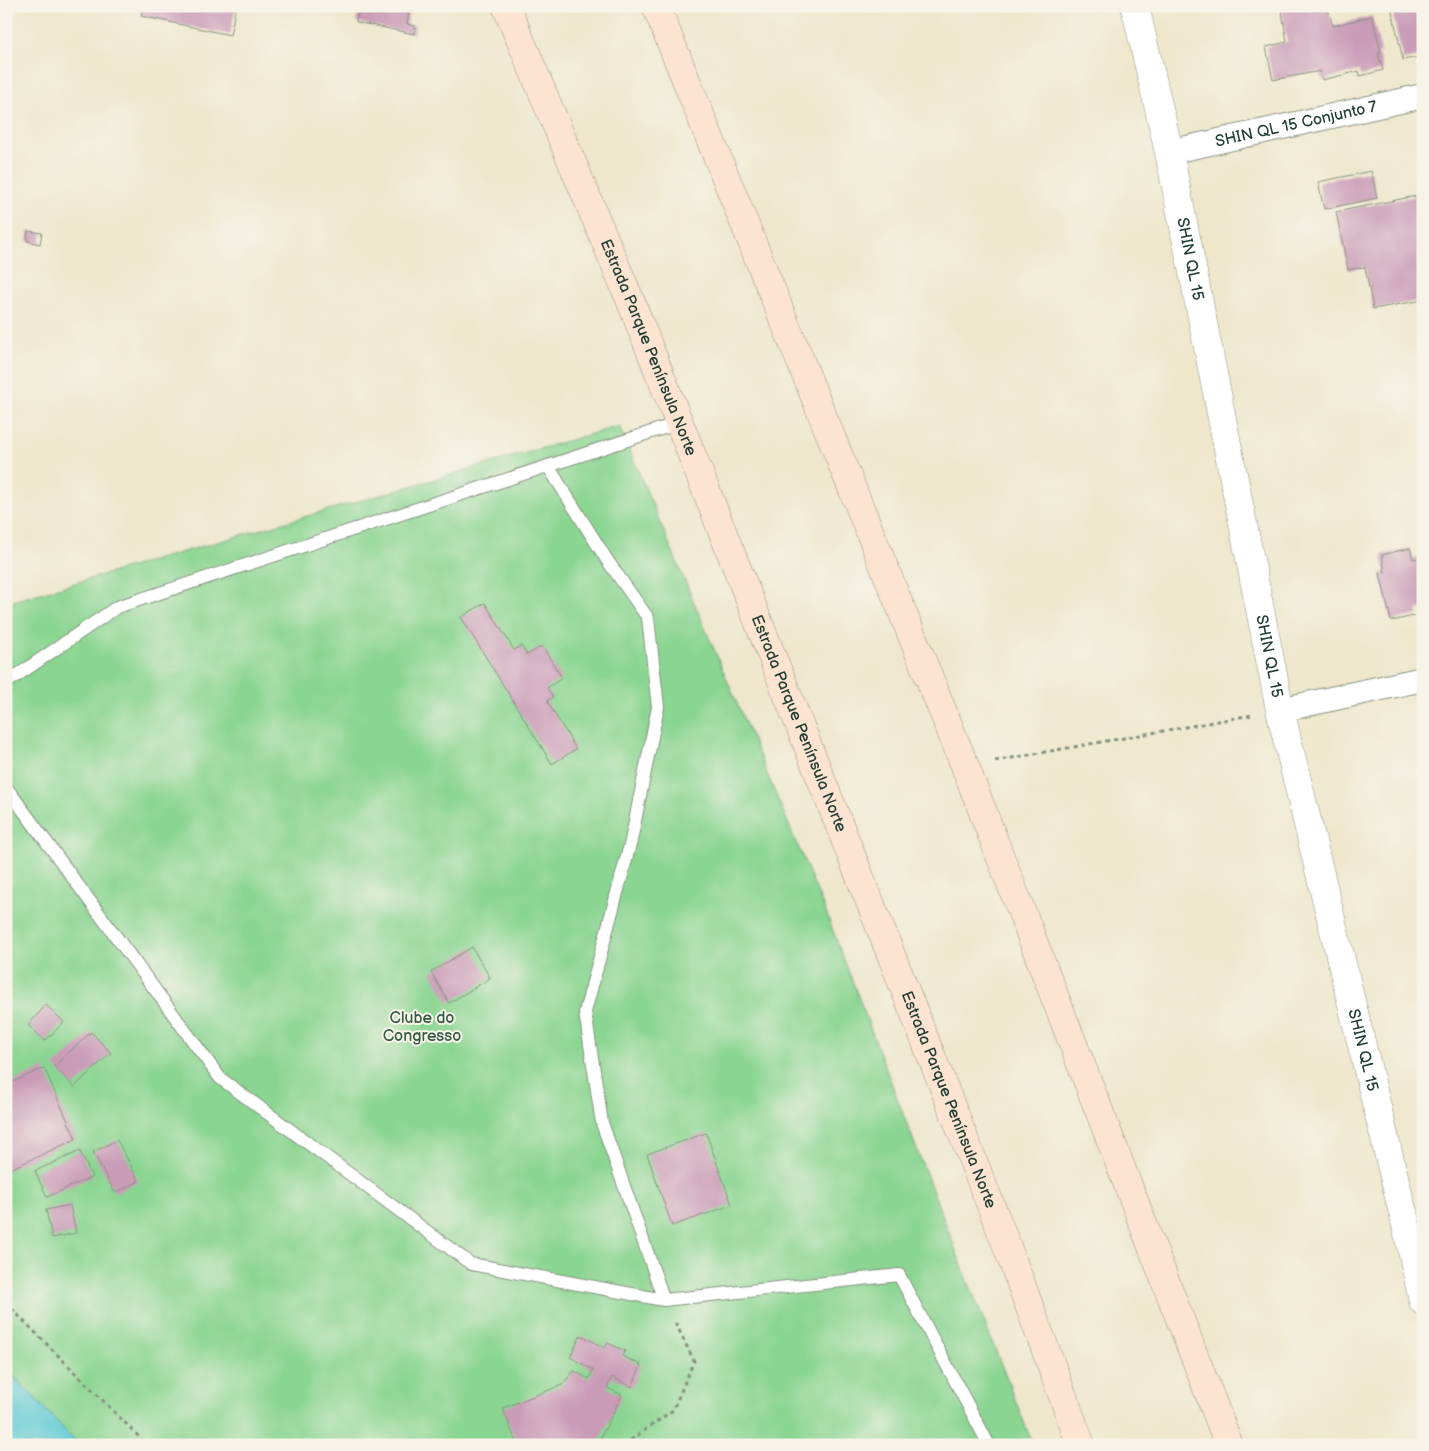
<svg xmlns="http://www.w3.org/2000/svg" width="1429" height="1451" font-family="'Balsamiq Sans',sans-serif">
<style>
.green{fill:#8ad592;stroke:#548963}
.water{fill:#5ecad5;stroke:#3e8484}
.building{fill:#c99bb7}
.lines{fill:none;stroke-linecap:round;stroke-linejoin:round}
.service-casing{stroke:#869280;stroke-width:14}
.minor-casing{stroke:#869280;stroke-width:26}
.tertiary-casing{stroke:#869280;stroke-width:29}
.secondary-casing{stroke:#869280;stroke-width:29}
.path{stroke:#869280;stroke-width:3;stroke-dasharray:4 4;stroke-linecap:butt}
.service{stroke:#fff;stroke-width:12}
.minor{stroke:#fff;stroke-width:24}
.tertiary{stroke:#fff;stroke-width:28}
.secondary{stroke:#fde4d0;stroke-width:28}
.labels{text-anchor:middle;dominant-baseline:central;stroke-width:4;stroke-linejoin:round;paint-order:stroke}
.street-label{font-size:16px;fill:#1f3d34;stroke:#f7f3e8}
.park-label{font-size:16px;fill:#345b47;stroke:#f7f3e8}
</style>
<rect width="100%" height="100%" fill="#f7f3e8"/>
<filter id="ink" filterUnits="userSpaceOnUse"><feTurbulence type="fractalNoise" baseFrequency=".02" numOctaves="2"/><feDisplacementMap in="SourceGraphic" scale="10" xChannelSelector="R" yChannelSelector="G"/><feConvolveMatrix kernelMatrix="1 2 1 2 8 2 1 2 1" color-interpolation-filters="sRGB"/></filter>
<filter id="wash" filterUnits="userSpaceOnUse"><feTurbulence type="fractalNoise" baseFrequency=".0096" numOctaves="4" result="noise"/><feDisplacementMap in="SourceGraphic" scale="20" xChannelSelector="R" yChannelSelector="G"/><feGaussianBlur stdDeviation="1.12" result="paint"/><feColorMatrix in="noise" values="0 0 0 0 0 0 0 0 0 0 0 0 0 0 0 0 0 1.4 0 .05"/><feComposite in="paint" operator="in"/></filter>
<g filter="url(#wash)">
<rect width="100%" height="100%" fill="#eee7cc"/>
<path class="green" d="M619 426 825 910 947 1228 1033 1445H79L6 1368V603Z"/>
<path class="water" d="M6 1368 79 1445H6Z"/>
<g id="blocks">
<path class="building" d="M143 6H236L230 35 141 16Z
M360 6H382L409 12 407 24 415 26 414 34 356 22Z
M1281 6H1327L1333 26 1372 16 1381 52 1378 53 1383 70 1360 76 1359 71 1322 80 1320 71 1273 80 1266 47 1287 42Z
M1391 6H1423V56L1403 60Z
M1371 171 1377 198 1324 209 1318 182Z
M1421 195 1423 203V247L1418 248 1423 268V300L1373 309 1365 267 1348 270 1336 212Z
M28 231 42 233 40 244 27 241Z
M1410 548 1413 559 1423 557V609L1417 610 1418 615 1391 621 1380 573 1385 572 1382 555Z
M485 603 514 650 521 646 527 655 542 646 562 678 547 688 553 697 547 701 576 749 552 764 461 617Z
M472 947 490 978 449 1003 431 972Z
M46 1005 64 1022 45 1041 28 1025Z
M91 1032 111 1053 74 1087 54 1066Z
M6 1053 13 1069 6 1072Z
M44 1068 76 1139 6 1171V1085Z
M706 1133 732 1205 672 1226 647 1154Z
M117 1140 139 1181 115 1193 93 1152Z
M80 1151 92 1177 47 1197 35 1171Z
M70 1205 76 1233 52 1238 46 1210Z
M581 1335 605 1348 608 1343 625 1351 622 1356 641 1365 632 1387 612 1377 607 1388 622 1395 597 1445H517L503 1408 562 1385 574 1371 589 1379 593 1370 570 1357Z"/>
</g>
</g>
<g filter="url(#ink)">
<use href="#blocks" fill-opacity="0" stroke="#869280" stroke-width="1"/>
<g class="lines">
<g class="service-casing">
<path id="service" d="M548 466 607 560 648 618 658 707 631 841 585 1012 602 1123 664 1300
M6 683 117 607 679 423
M6 787 220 1078 471 1264 664 1300 899 1275 989 1445"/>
</g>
<g class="minor-casing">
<g id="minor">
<path id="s1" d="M1169 152 1423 96"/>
<path d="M1280 710 1423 679"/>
</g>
</g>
<g class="tertiary-casing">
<g id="tertiary">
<path id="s2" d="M1135 6 1169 152 1280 710 1411 1246 1423 1301"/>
</g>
</g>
<g class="secondary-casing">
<g id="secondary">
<path id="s3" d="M506 6 631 302 1005 1241 1081 1445"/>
<path d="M656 6 965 766 1229 1445"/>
</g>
</g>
<path class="path" d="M995 761 1252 715
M6 1303 147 1445
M624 1445 673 1410 694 1361 675 1322"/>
<use href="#service" class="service"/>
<use href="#minor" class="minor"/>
<use href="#tertiary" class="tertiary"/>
<use href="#secondary" class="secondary"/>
</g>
</g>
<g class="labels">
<g class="street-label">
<text stroke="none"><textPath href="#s1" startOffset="130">SHIN QL 15 Conjunto 7</textPath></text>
<text stroke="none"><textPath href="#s2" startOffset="259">SHIN QL 15</textPath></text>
<text stroke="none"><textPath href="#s3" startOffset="370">Estrada Parque Península Norte</textPath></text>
<text stroke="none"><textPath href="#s2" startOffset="664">SHIN QL 15</textPath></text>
<text stroke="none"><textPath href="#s3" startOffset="775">Estrada Parque Península Norte</textPath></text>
<text stroke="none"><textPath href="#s2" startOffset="1069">SHIN QL 15</textPath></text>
<text stroke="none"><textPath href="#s3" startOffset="1180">Estrada Parque Península Norte</textPath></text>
</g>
<g class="park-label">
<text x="422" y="1018">Clube do<tspan x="422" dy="18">Congresso</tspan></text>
</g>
</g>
<rect width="1429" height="1451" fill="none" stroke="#f7f3e8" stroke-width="25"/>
</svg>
